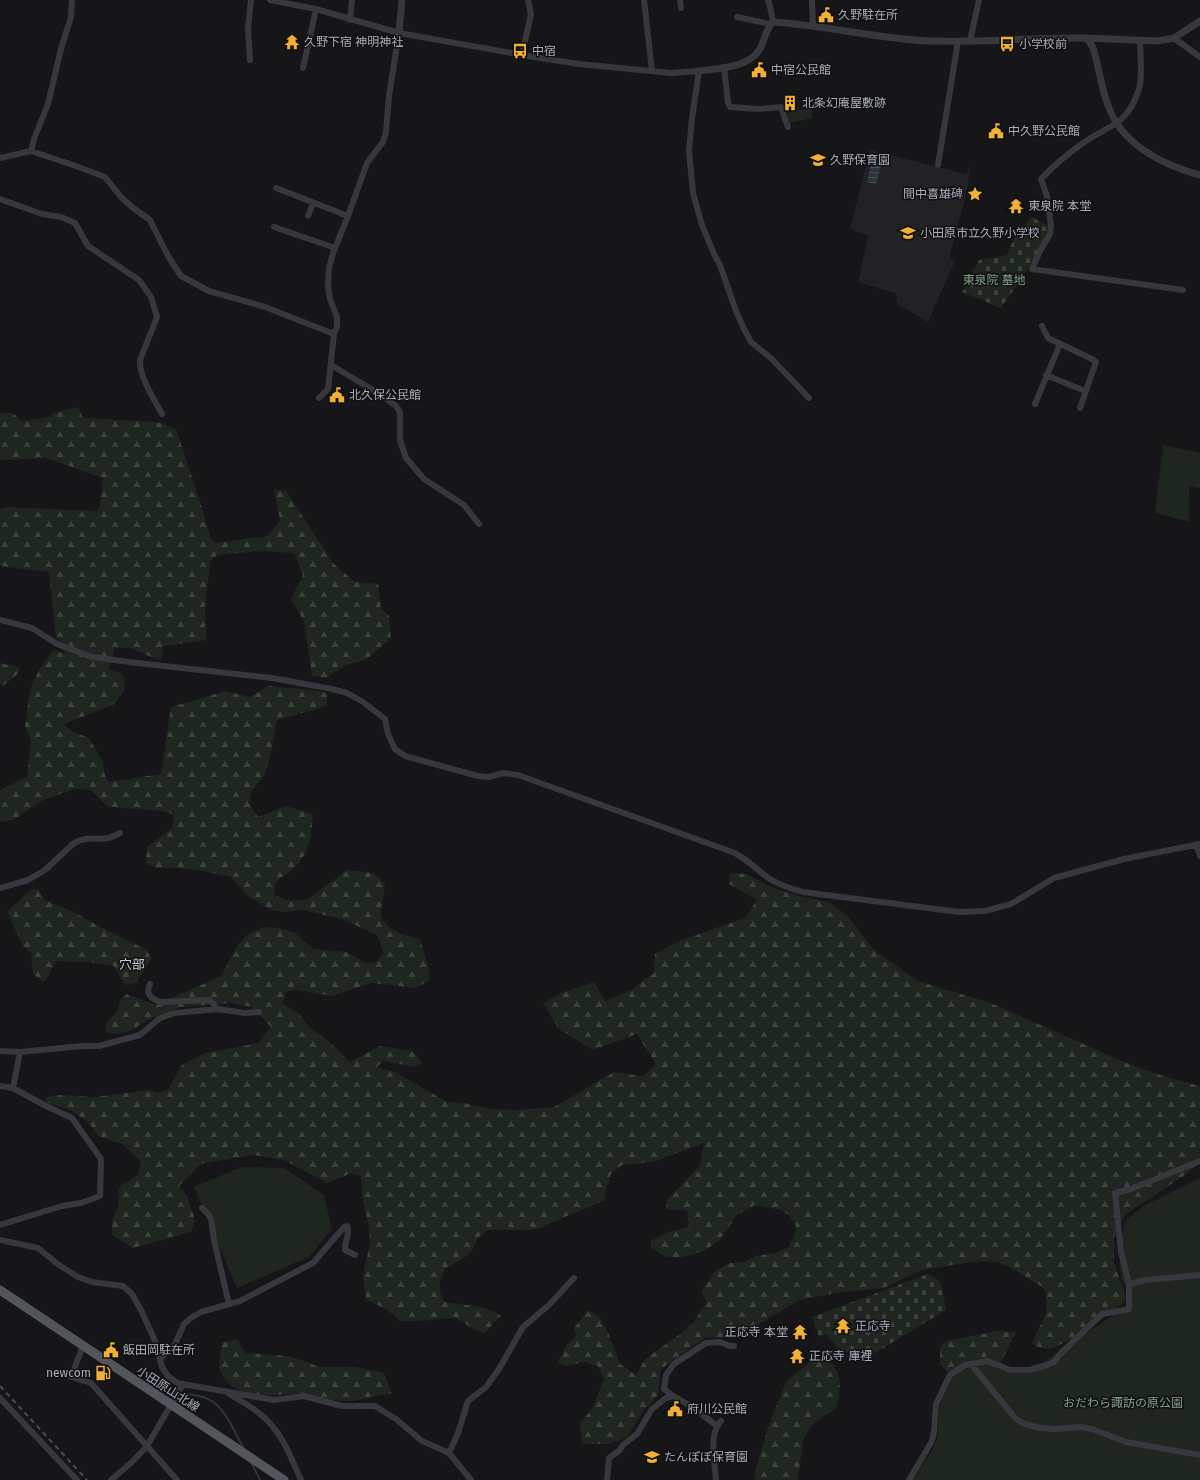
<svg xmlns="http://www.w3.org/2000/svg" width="1200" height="1480" font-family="'Fira Sans','Noto Sans JP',sans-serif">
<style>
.built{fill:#222225}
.forest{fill:url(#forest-firs)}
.cemetery{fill:url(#cemetery-stones)}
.green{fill:#1e261f}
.water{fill:url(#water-rules)}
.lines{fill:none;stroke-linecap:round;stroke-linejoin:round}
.stream{stroke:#2c353c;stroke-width:2}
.minor{stroke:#37383d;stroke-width:6}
.tertiary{stroke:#37383d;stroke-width:7}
.primary{stroke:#53555c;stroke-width:9}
.rail{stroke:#4a4c52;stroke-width:2;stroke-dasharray:5 4;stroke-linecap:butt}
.labels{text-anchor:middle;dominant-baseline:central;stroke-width:3;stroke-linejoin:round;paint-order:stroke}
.poi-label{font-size:12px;fill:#a8adb8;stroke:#111113;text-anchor:start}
.park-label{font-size:12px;fill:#7fa381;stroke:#111113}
.street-label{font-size:12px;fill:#a8adb8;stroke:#111113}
.neighbourhood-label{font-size:13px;fill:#c9ccd4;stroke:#111113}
</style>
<defs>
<pattern id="forest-firs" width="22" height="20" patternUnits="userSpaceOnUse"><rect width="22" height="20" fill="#1e261f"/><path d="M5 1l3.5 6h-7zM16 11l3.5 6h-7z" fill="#3c433d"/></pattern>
<pattern id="cemetery-stones" width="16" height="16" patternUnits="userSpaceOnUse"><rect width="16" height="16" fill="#1e261f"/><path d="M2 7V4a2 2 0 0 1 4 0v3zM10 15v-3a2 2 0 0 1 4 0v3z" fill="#3c433d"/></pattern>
<pattern id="water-rules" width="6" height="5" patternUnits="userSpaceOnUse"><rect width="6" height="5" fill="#2c353c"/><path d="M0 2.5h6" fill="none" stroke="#485056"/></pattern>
</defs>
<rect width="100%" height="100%" fill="#161618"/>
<path class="built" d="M870 150 966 174 971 164 967 190 949 258 955 261 928 322 899 305 896 301 897 294 858 282 868 236 850 229Z"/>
<path class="forest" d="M78 407 83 418 157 422 176 429 203 511 211 539 216 543 268 536 280 520 274 489 286 491 334 564 355 582 378 584 381 609 389 616 391 638 367 659 347 665 325 678 312 676 304 621 291 599 303 575 294 553 263 551 217 555 210 561 205 609 206 640 163 646 161 661 130 648H115L109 669 122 674 125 680 124 691 113 705 64 724 71 731 89 738 103 762 104 772 108 782 161 774 171 707 225 691 250 697 269 686 311 690 327 693V706L277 720 270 757 264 776 251 792 249 803 258 817 286 806 313 814C311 836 311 851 295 867 289 873 281 877 275 883V895L289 901 308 899 347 870 373 873 385 883C385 890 380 910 381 915 384 930 408 937 420 939L430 972V980L416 988 371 983 332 996 296 990 285 992 283 1004 299 1014 311 1028 327 1040 350 1062 380 1046 413 1051 422 1063 415 1067 383 1061 377 1067 395 1072 447 1102 465 1103 490 1109 520 1110 554 1107 614 1072 643 1076 656 1064 637 1034 593 1050 559 1029 543 1003 561 993 594 982 605 1001 631 990 654 973 655 954 679 941 745 918 757 900 729 884 730 873 747 874 768 886 798 896 829 902 849 917 874 950 918 981 991 1003 1124 1062 1169 1078 1200 1086V1162L1188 1173 1126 1214 1117 1227 1114 1238V1263L1126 1297C1125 1299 1124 1301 1123 1302 1117 1310 1065 1344 1055 1347 1047 1350 1038 1349 1032 1343L1046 1314V1292L1042 1287 1013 1269 997 1262 978 1261 922 1270 884 1288 836 1293 800 1300 756 1326 729 1338 706 1337 661 1369 658 1395 643 1412 626 1438 607 1444H582L580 1424 593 1407 604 1379 598 1366 584 1362 567 1366 558 1363 566 1346 576 1336 574 1328 588 1310 599 1317 608 1332 620 1364 636 1375 645 1359 676 1337 694 1322 706 1302 701 1291 715 1271 730 1263 744 1262 756 1256 775 1253 789 1247 797 1229 790 1216 781 1210 755 1205 736 1216 720 1240 704 1251 680 1258 664 1256 651 1248V1241L665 1233 689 1227 687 1211 666 1209 667 1200 700 1165 704 1143 653 1162 622 1165 611 1174 606 1188 605 1200 534 1230H488L478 1238 470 1254 445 1269 440 1281V1293L445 1302C465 1306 484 1304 501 1316L484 1333 476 1330 455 1318 420 1321H400L389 1311 366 1299 363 1276 370 1242 369 1228 362 1198 361 1176 352 1173 327 1183 284 1160 252 1155 200 1164 179 1186 187 1196 195 1219 191 1232 133 1248 112 1235V1221L118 1206 119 1190 121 1185C135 1177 139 1178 141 1161L122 1144 98 1136 88 1122 72 1111 46 1102 45 1097 57 1095 95 1097 150 1090 157 1093 168 1089 182 1065 205 1053 258 1043 271 1027 252 1007 231 1003 181 1007 150 1019 130 1031 117 1034 106 1032V1023L117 1011 121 999 127 994 156 1005 221 976 238 945 248 934 265 927 280 928 295 933 313 949 346 952 366 963 376 962 384 952 377 935 342 919 302 910 284 912 271 910 249 897 231 877 198 870 179 868H157L146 864 147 847 172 828 174 815 163 811 108 807 90 790 74 789 43 800 13 820 0 822V790L27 777 31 742 25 726 30 690 39 670 53 650 65 654 56 636 49 572 0 566V509L7 507 97 511 100 505 103 478 46 458 0 460V413H13L21 421 48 417 54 413Z
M0 663 19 667V673L3 686 0 684Z
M38 889 45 900 78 914 89 921 147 950 151 959 136 983 125 985 114 966 87 962 56 961 46 980 43 982 33 974 31 952 23 946 7 912 30 890Z
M997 1331 1016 1332 995 1374 963 1387 951 1376 940 1364V1347L946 1341Z
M237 1339 245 1353 289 1356 321 1367H355L384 1373 392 1393 353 1401 328 1400 303 1393 261 1396 238 1390 226 1382 219 1368 222 1343Z
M821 1361 831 1362C843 1378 840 1388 837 1407L811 1426 803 1440 798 1480H754L756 1467 769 1425 786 1382 808 1363Z"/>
<path class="cemetery" d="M1032 217 1048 226C1047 244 1013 291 1001 308L962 292 979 260 1007 255 1016 234Z
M928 1274 941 1282 946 1310 868 1357 841 1351 826 1334 819 1337 812 1317Z"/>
<path class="green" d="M812 107V118L790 123 787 113Z
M1163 445 1200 453V488L1189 486 1190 522 1155 513Z
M241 1167 284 1168 324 1195 332 1229 309 1257 237 1288 194 1187Z
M1200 1178V1480H912L933 1449 937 1440 940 1403 957 1368 966 1362H974L1012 1373 1039 1365 1130 1304 1129 1290 1121 1279 1119 1250 1126 1220 1143 1206Z"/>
<path class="water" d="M873 156 883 158 876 184 867 182Z"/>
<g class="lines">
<path class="stream" d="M189 1394C199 1396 211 1398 218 1406 229 1417 236 1435 244 1449
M251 1462 260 1480"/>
<path class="minor" d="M270 0 316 9 399 33 534 57 579 64 671 73 699 71 692 118 689 151 693 193 702 225 714 254 720 265 736 311 744 329 751 342 772 359 809 398
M644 0 652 71
M680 0 681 8
M768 0 770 6 773 22
M812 0 813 26
M737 17 770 24
M350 20 352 0
M1174 38 1200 57
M1140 40C1140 53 1143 78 1139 89 1128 124 1112 124 1086 141 1070 152 1054 165 1041 179L1047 196 1051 226 1050 234 1039 253 1032 269 1183 290
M970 41 979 0
M522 55 531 14 528 0
M250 60 248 28 251 0
M724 67 728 103 730 107 759 109 781 107 788 127
M303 68 316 9
M31 151 34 139 48 104 61 49 71 17 72 0
M0 158 31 151 73 165 105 177 121 197 132 207 150 220 168 256 181 276 209 291 265 307 334 334 337 327V317L330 299 328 286 329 268 333 253 348 216 367 163 383 142 386 132 389 96 399 33
M938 165 958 41
M276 188 348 216
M0 199 42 214 61 217 75 223 88 246 139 280 151 297 157 317 140 360C139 377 154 399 162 414
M308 216 313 203
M274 227 335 248
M1042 326 1048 338 1092 359 1096 362 1080 408
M331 365 378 393 396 406 400 412V440L406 458 424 479 464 505 479 524
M1046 375 1085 391
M319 398 328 389 334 334
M1035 404 1060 344
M0 620 32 628 57 644 92 657 137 663 272 678 332 689 347 693 363 702 385 719 388 734 395 749 405 756 478 776 489 777 503 773 518 775 735 853C748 860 758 871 770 879 781 886 791 889 803 892L959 912 985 911 1011 904 1054 878 1124 859 1200 844
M1196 844 1200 856
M0 888 28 880 45 870 74 843C90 835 93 841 108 838 112 837 116 835 120 833
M150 984C145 994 151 999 160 1002L209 1000 214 1004 216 1009
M0 1051 20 1052 83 1046H99L140 1035 160 1018 175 1013 218 1009 245 1013 259 1012
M0 1086 13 1088 46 1106 72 1118 101 1159 100 1196 81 1203 62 1206 0 1225
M13 1088 20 1052
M202 1208 208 1214 211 1219 214 1240 229 1304
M0 1240 38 1248 59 1265 78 1277 92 1282 123 1286 132 1294 142 1312 155 1341 162 1367 168 1376 177 1383 274 1400 304 1396 342 1406H375L396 1419 422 1441 449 1453 471 1480
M1129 1284 1121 1252 1115 1193 1131 1189 1200 1161
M83 1346 71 1377 91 1383 177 1480
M161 1358 175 1344 184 1324 191 1318 201 1312 240 1301 313 1263 344 1227 347 1226C351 1234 344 1241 345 1250L355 1255
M971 1364 1016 1419 1025 1424 1040 1428 1054 1429 1080 1427 1092 1429 1126 1442 1200 1455
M229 1394C239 1400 251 1406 260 1414 281 1430 291 1457 301 1480
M673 1396 664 1389 666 1375 674 1364 706 1343 720 1342 730 1346H734
M0 1398 77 1480
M449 1453 458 1433 468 1401 486 1387 499 1369 523 1327 549 1305 574 1278
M111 1480 132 1462 147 1446 183 1384
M607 1480 609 1458 620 1450 623 1445 637 1434 652 1409 666 1398 673 1396 691 1406 717 1426
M716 1480C715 1462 708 1435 721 1421
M909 1480 932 1441 934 1432 936 1404 950 1375 965 1365 988 1361 1010 1370H1029L1047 1365 1054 1362 1060 1354 1102 1314 1129 1309V1284L1146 1280 1200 1275"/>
<path class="tertiary" d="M399 33 402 0
M1085 38 1158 41 1174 38 1200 21
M699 71C720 68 751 68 761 47 765 38 766 29 773 22 825 25 877 39 930 41 981 43 1033 37 1085 38L1089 41 1093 48C1099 67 1101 87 1108 105 1121 144 1162 165 1200 175"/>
<path class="primary" d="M0 1290 284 1480"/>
<path class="rail" d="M0 1386 87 1480"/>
</g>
<defs>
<g id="civic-bare" transform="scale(1.2)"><path d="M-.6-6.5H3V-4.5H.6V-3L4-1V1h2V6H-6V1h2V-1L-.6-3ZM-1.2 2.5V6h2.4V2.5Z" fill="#f2b134" stroke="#111113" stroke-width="2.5" paint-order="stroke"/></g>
<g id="temple-bare" transform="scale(1.2)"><path d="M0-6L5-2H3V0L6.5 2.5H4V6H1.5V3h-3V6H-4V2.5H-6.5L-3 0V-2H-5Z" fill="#f2b134" stroke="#111113" stroke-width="2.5" paint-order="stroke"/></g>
<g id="bus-bare" transform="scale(1.2)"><path d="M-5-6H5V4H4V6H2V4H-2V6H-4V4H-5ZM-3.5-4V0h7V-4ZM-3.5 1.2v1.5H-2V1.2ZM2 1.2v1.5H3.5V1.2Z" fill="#f2b134" stroke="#111113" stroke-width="2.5" paint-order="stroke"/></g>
<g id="building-bare" transform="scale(1.2)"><path d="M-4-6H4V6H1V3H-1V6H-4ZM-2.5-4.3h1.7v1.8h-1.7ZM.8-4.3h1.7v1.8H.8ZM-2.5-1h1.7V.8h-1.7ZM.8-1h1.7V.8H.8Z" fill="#f2b134" stroke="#111113" stroke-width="2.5" paint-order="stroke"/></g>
<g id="school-bare" transform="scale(1.2)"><path d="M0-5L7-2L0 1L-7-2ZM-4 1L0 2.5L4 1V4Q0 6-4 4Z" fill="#f2b134" stroke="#111113" stroke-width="2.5" paint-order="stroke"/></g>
<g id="sight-bare" transform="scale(1.2)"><path d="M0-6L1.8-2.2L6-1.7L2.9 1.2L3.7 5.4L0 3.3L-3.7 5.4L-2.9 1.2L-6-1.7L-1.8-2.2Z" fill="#f2b134" stroke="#111113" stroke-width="2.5" paint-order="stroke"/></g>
<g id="fuel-bare" transform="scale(1.2)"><path d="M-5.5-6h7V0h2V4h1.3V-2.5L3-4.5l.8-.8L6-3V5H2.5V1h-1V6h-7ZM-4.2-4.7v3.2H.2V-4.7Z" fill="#f2b134" stroke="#111113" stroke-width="2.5" paint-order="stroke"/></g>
</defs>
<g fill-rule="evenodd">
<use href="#civic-bare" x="826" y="15"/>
<use href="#temple-bare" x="292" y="42"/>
<use href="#bus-bare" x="1007" y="44"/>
<use href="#bus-bare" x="520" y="51"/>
<use href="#civic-bare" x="759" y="70"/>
<use href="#building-bare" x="790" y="103"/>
<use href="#civic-bare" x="996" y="131"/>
<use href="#school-bare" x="818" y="160"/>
<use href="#sight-bare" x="975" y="194"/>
<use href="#temple-bare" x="1016" y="206"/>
<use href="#school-bare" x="908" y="233"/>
<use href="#civic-bare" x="337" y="395"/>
<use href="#temple-bare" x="843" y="1326"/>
<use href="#temple-bare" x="800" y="1332"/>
<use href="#civic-bare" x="111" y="1350"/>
<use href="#temple-bare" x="797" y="1356"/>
<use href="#fuel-bare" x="103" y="1373"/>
<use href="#civic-bare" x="675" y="1409"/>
<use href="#school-bare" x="652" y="1457"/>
</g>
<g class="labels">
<g class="poi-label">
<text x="838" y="15">久野駐在所</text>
<text x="304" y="42">久野下宿 神明神社</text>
<text x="1019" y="44">小学校前</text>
<text x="532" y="51">中宿</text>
<text x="771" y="70">中宿公民館</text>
<text x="802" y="103">北条幻庵屋敷跡</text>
<text x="1008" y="131">中久野公民館</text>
<text x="830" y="160">久野保育園</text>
<text x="963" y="194" text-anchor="end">間中喜雄碑</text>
<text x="1028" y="206">東泉院 本堂</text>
<text x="920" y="233">小田原市立久野小学校</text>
<text x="349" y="395">北久保公民館</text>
<text x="855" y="1326">正応寺</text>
<text x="788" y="1332" text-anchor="end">正応寺 本堂</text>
<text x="123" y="1350">飯田岡駐在所</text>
<text x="809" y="1356">正応寺 庫裡</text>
<text x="91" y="1373" text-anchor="end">newcom</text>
<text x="687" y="1409">府川公民館</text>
<text x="664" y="1457">たんぽぽ保育園</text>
</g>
<g class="park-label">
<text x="994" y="280">東泉院 墓地</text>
<text x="1123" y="1403">おだわら諏訪の原公園</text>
</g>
<g class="street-label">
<text transform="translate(168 1389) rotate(33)">小田原山北線</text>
</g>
<g class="neighbourhood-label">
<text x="132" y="964">穴部</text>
</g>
</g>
</svg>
